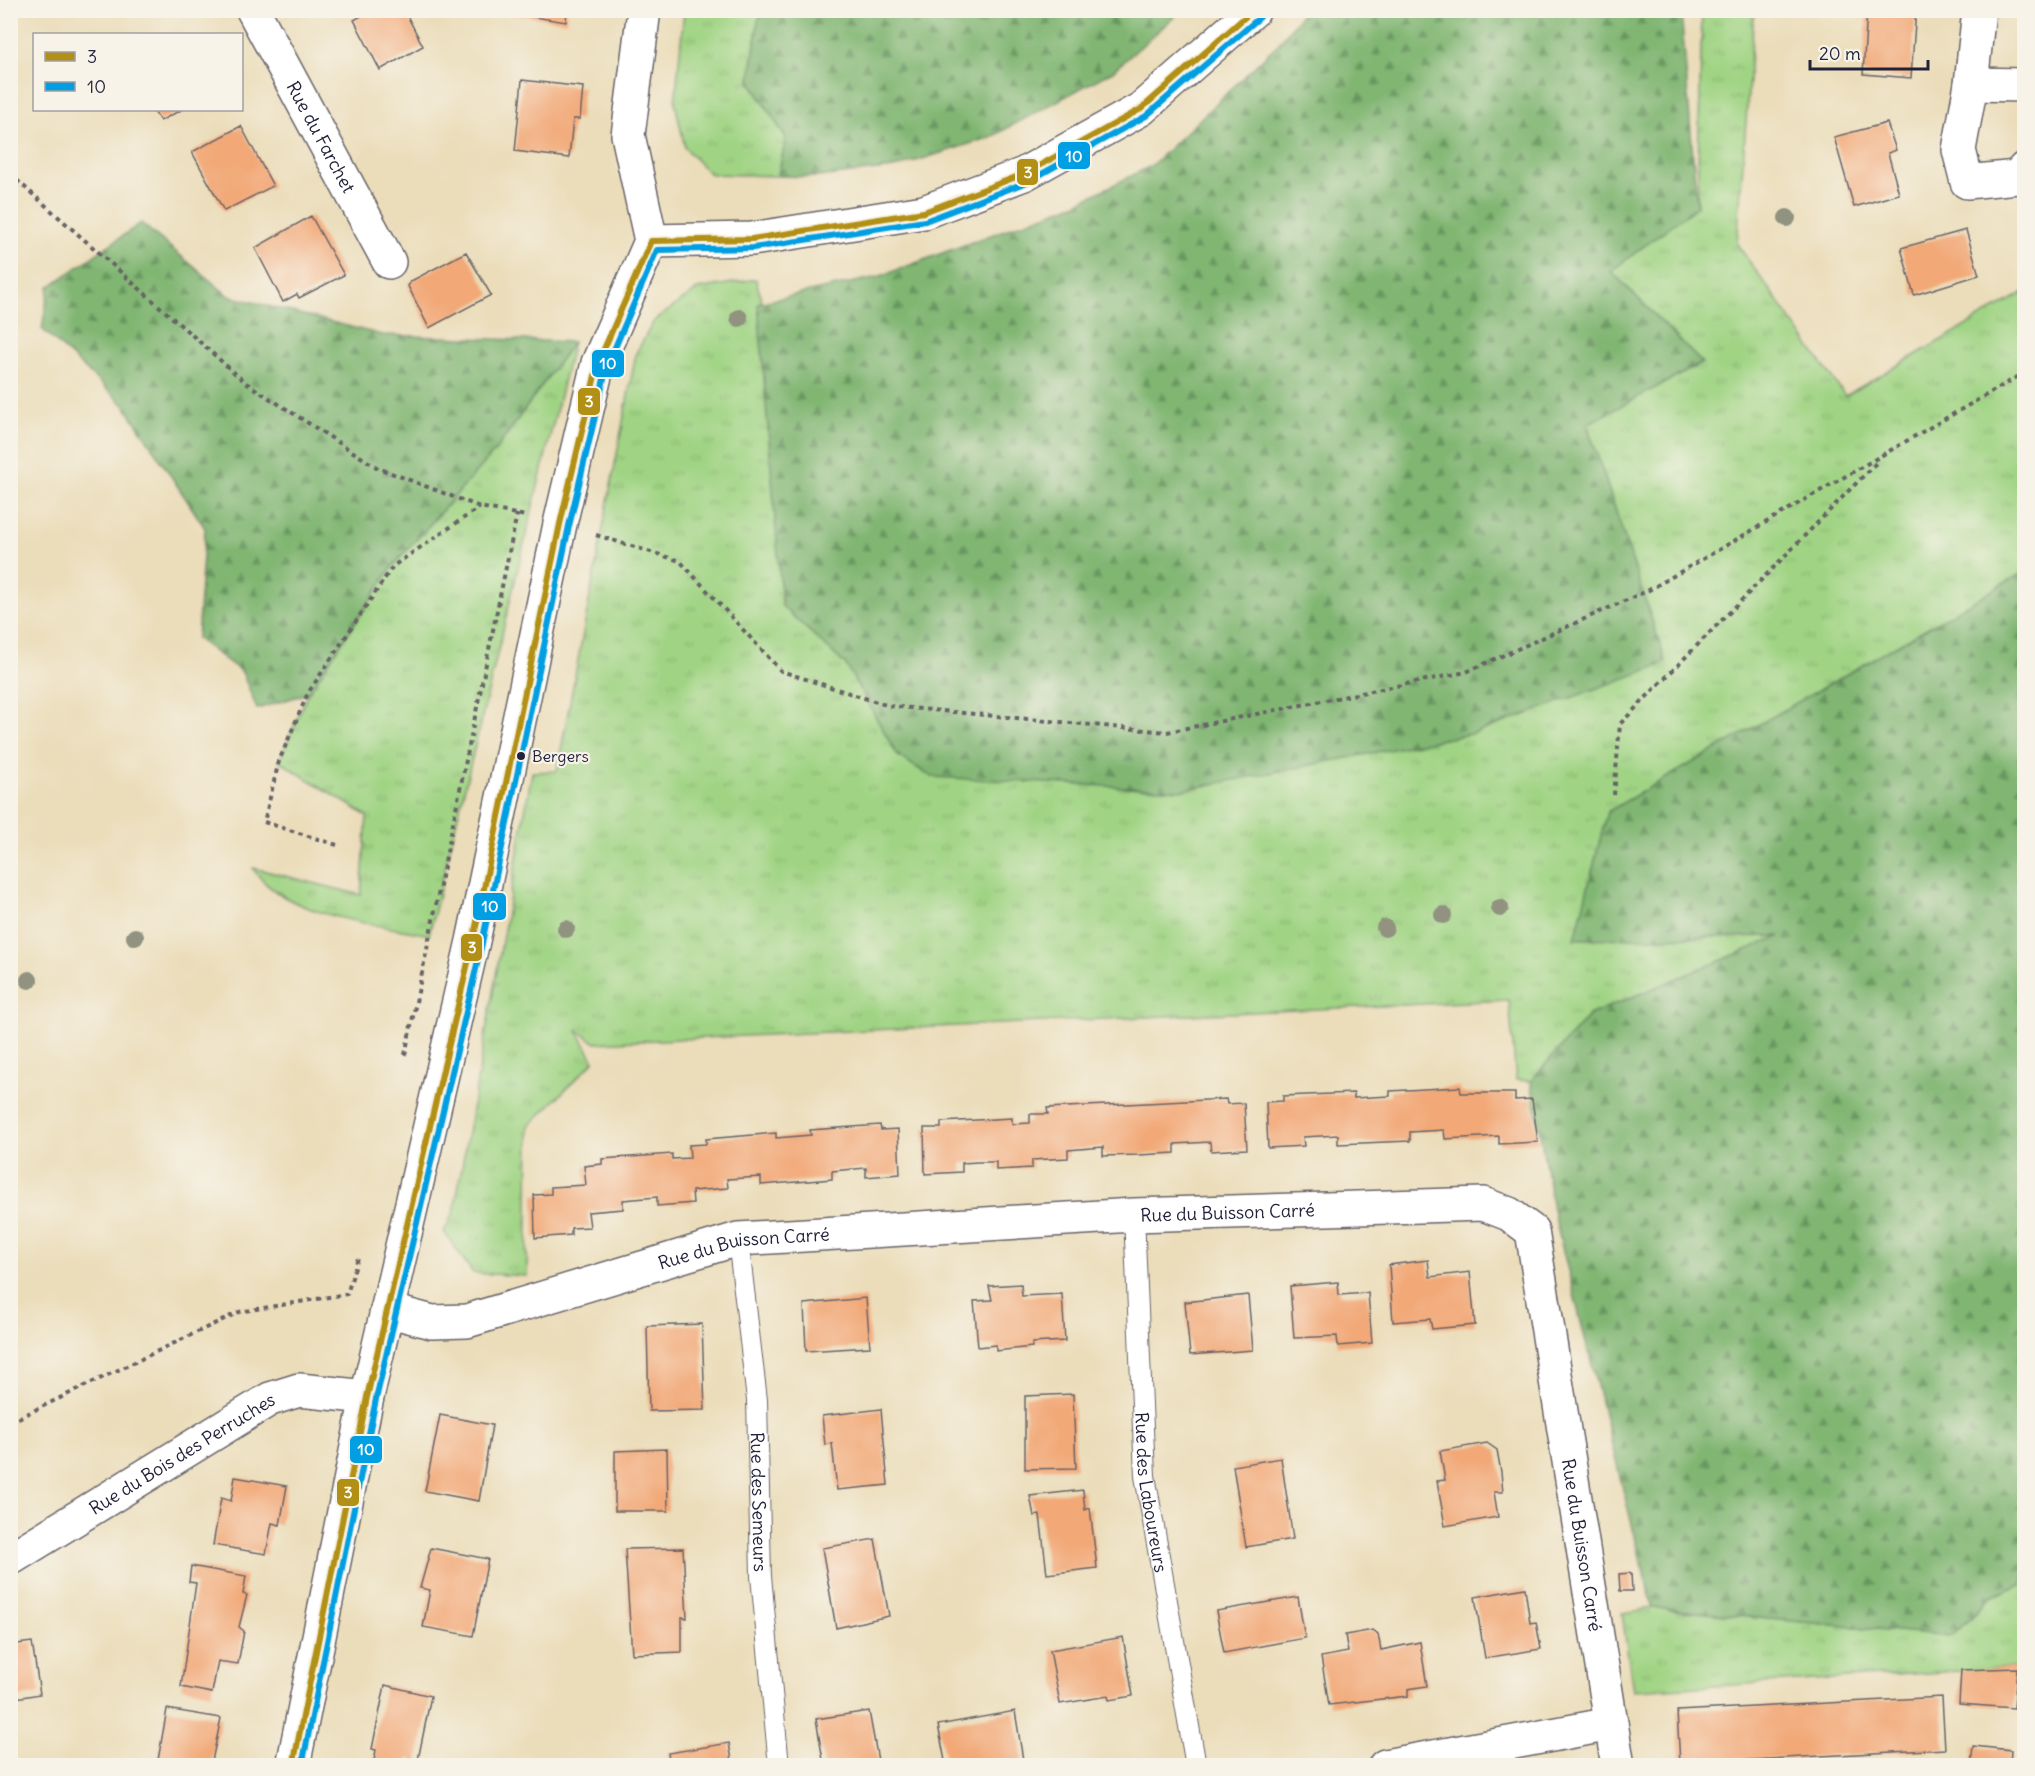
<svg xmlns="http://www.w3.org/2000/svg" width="2035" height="1776" font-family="Delius,sans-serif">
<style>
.grass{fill:url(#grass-tufts);stroke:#617b60;stroke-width:1.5}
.forest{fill:url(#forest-firs);stroke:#516c56;stroke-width:1.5}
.building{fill:#f2a877}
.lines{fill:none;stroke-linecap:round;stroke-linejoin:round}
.service-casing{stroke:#686367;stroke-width:22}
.minor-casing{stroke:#686367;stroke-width:36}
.path{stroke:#686367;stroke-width:4;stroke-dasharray:4.5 4.5;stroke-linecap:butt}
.service{stroke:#fff;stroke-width:20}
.minor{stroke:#fff;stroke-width:33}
.bus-1-casing{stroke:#f7f3e8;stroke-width:10}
.bus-2-casing{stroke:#f7f3e8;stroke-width:10}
.bus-1{stroke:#b29015;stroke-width:6}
.bus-2{stroke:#009fe3;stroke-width:6}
.tree{fill:#919380}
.bus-dot{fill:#22223b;stroke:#f7f3e8;stroke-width:2}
.labels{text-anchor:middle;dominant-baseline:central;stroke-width:4.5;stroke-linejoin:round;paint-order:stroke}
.bus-label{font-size:16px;fill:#22223b;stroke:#f7f3e8;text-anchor:start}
.street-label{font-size:18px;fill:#22223b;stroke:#f7f3e8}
.line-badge{stroke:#f7f3e8;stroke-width:2}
.badge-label{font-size:16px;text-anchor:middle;font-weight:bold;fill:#fff}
</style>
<defs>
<pattern id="grass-tufts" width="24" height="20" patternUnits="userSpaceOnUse" patternTransform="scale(1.5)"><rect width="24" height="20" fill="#a0d484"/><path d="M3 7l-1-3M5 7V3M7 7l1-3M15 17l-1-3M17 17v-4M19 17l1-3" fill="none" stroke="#8ab673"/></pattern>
<pattern id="forest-firs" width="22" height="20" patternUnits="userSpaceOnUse" patternTransform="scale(1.5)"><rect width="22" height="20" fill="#80b672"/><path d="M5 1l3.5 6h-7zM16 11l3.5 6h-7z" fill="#68945f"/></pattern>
</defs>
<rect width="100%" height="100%" fill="#f7f3e8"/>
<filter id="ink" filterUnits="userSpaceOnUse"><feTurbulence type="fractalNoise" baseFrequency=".0167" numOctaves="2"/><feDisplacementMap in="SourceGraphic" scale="12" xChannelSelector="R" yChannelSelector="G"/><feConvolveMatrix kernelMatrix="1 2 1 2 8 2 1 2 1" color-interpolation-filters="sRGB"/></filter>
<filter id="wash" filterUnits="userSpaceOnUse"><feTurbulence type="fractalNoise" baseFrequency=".008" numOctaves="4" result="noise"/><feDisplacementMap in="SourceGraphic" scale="24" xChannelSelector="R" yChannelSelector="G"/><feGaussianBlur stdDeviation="1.35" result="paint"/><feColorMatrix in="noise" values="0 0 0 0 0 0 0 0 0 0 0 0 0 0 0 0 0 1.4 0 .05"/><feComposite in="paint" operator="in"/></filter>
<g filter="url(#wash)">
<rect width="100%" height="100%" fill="#ebddba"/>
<path class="grass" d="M684 11H764L758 21 750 81 786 138 778 176 710 174 685 148 675 103Z
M1702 11H1754L1737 244 1845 396 2024 292V572L1607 812 1782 936 1589 1015 1531 1081 1516 1080 1509 1000 596 1043 577 1030 594 1061 529 1126 527 1276 473 1273 444 1232 454 1212 532 772 557 771 636 353 654 321 698 289 756 279 761 298 782 606 846 665 898 756 1666 663 1587 424 1702 363 1611 271 1697 206Z
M573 342 429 935C377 924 282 917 253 868L361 895 367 816 279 761 308 693 393 566 495 451Z
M2024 1583V1667L1633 1691 1622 1613 1653 1608 1952 1636 1991 1597Z"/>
<path class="forest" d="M764 11V10L1181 11 1113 71 991 137 894 168 818 177 778 176 786 138 750 81 758 21Z
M1304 11H1681L1697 206 1611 271 1702 363 1587 424 1666 663 1475 733 1183 790 932 777 898 756 846 665 782 606 758 303 878 277 1077 203 1151 166 1280 42Z
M141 223 229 296 382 335 573 342 495 451 393 566 308 693 257 709 242 672 197 639 205 528 125 406 42 329 49 287Z
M2024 572V1583L1991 1597 1952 1636 1653 1608 1554 1215 1531 1081 1589 1015 1780 936 1575 939 1607 812Z"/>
<g id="blocks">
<path class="building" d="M372 10H404L423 46 380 70 354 20Z
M515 10H567L566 22 514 14Z
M1867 10H1916L1911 78 1863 74Z
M522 80 583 87 580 119H573L569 158 515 151Z
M153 110H181L160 121Z
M1887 123 1896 150 1888 153 1899 194 1854 207 1834 137Z
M241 126 273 186 224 211 192 152Z
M311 216 344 275 299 298 297 294 283 302 255 248Z
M1966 230 1979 275 1914 295 1901 248Z
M466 252 491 295 429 328 408 286 411 281Z
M1460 1087 1461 1093H1515V1100L1532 1099 1538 1142 1499 1144V1136L1445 1139 1444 1130 1410 1132V1141L1338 1144V1135L1303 1137 1304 1146 1268 1148 1266 1102 1283 1101V1096L1354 1093V1098L1390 1096V1091Z
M1226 1099 1227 1104 1244 1103 1247 1149 1211 1151 1210 1142 1175 1144V1153L1139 1155 1103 1156V1147L1068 1150V1158L1032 1160V1168L996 1170V1162H978L962 1163V1172L925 1174 924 1128H941V1122L1012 1118V1124L1030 1123V1114H1048L1047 1108Z
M880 1125 881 1130 898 1129 900 1174 866 1177V1168L832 1171V1179L761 1185V1177L727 1179 728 1188 692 1191 693 1203 657 1206V1197L623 1200V1209L588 1212 590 1227 571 1228V1235L535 1238 534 1195 551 1194V1187L586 1185 584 1166 602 1164V1159L672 1154V1159L690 1158 689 1145 706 1144V1139L776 1133V1138L811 1135 810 1130Z
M1428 1260 1430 1277 1470 1272 1475 1325 1432 1329 1430 1319 1393 1322 1389 1265Z
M1338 1282 1339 1295 1368 1293 1372 1343 1338 1346 1337 1336 1294 1338 1290 1286Z
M1021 1284 1022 1296 1062 1294 1065 1341 1032 1343V1347L996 1351V1345L978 1347 974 1301 992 1300 989 1286Z
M1248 1295 1253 1350 1190 1355 1185 1302Z
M866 1298 870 1347 806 1351 804 1304Z
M702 1324 705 1410 649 1411 647 1326Z
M1073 1394 1076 1468 1025 1469V1396Z
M881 1409 888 1485 837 1490 832 1443 825 1445 822 1416Z
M440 1415 492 1425 479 1501 425 1491Z
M1487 1443 1497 1450 1501 1472 1503 1492H1494L1498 1517 1445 1526 1437 1481 1445 1480 1440 1451Z
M667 1449 668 1511H615V1451Z
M1281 1458 1293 1539 1246 1547 1233 1466Z
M235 1477 287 1486 280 1525 272 1523 266 1554 213 1545 221 1498 231 1501Z
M1083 1490 1085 1510 1090 1508 1097 1568 1047 1574 1040 1515 1034 1516 1030 1496Z
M875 1539 889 1616 836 1628 822 1548Z
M431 1548 488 1559 473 1636 423 1627 430 1590 420 1588Z
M683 1548 687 1618 682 1617V1652L632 1654 625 1549Z
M191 1566 246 1576 243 1594 247 1595 239 1627 244 1631 238 1664 218 1661 212 1693 181 1687 196 1583 189 1582Z
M1631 1573 1632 1591H1620L1619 1574Z
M1525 1588 1530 1623 1536 1622 1541 1649 1485 1658 1475 1597Z
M1298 1597 1305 1638 1224 1653 1216 1611Z
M1373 1630 1378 1634 1381 1650 1420 1642 1427 1686 1408 1689V1696L1329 1705 1321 1657 1348 1652 1345 1635Z
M1123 1637 1133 1696 1109 1700 1108 1696 1060 1704 1050 1650Z
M32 1642 40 1694 10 1699V1645Z
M2017 1668 2014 1708 1959 1704 1961 1670Z
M385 1685 431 1696 418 1760 409 1758 408 1764 373 1766 376 1750 372 1749Z
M1942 1697 1945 1749 1680 1764 1677 1711Z
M10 1700 14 1715 10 1720Z
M167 1709 221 1718 211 1766H157Z
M869 1711 879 1766H824L816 1719Z
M1015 1711 1023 1760 996 1766H946L938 1725Z
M729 1743 733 1766H670L668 1753Z
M1973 1746 2011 1750 2010 1766H1971Z"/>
</g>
</g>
<g filter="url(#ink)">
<use href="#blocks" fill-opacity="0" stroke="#686367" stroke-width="1.5"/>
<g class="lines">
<g class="service-casing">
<g id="service">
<path id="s1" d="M1134 1215 1145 1476 1196 1766"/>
<path id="s2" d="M738 1239 757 1400 761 1576 779 1766"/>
</g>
</g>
<g class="minor-casing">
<g id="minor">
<path id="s3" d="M253 10 389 262"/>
<path d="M1979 10 1971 84 1959 150 1967 182 2017 177 2024 169"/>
<path d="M1971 84 2024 85"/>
<path d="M651 241 752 239 924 212 1024 174 1141 109 1254 10"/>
<path id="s4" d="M387 1310 432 1322 467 1321 738 1239 1134 1215 1483 1204 1509 1214 1532 1231 1618 1766"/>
<path id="s5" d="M10 1559 270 1399 299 1390 367 1397"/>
<path d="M293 1766 367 1397 473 941 560 524 598 363 651 241 628 135 644 10"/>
<path d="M1385 1766 1611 1724"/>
</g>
</g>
<path class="path" d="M10 174 246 383 378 468 480 507 526 516
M596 535 680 561 781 671 889 706 1167 732 1466 672 1649 590 2024 373
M1614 795 1620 724 1877 462
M337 845 264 822 279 761 308 693 393 566 480 507
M405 1055 517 514
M10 1422 239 1312 347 1294 358 1258"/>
<use href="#service" class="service"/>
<use href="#minor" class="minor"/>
<g class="bus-1-casing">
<path id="bus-1" d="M293 1766 367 1397 473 941 560 524 598 363 651 241 752 239 924 212 1024 174 1141 109 1253 10"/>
</g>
<g class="bus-2-casing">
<path id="bus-2" d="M302 1766 376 1399 482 943 569 526 607 366 657 250 753 248 925 221 1027 182 1146 116 1260 17"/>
</g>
<use href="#bus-1" class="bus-1"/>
<use href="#bus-2" class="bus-2"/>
</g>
<g class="tree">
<circle cx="1787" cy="218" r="9"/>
<circle cx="739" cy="318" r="9"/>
<circle cx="1500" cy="908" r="9"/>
<circle cx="1443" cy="915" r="9"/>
<circle cx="1385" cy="928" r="9"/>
<circle cx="566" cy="929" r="9"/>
<circle cx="135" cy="937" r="9"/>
<circle cx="29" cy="980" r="9"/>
</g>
</g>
<circle class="bus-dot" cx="521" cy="756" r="5"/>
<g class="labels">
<g class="bus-label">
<text x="532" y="756">Bergers</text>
</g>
<g class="street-label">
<text stroke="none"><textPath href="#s3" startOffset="144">Rue du Farchet</textPath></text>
<text stroke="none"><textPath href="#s4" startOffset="855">Rue du Buisson Carré</textPath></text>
<text stroke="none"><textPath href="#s4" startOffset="369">Rue du Buisson Carré</textPath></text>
<text stroke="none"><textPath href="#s5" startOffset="202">Rue du Bois des Perruches</textPath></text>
<text stroke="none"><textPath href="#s1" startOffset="278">Rue des Laboureurs</textPath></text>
<text stroke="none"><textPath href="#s2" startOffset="264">Rue des Semeurs</textPath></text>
<text stroke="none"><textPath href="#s4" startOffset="1485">Rue du Buisson Carré</textPath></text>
</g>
</g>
<g class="line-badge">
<rect x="1057" y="141" width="34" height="29" rx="6" fill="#009fe3"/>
<rect x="1016" y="158" width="23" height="28" rx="6" fill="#b29015"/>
<rect x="591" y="349" width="34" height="29" rx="6" fill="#009fe3"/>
<rect x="577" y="387" width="24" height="29" rx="6" fill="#b29015"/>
<rect x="472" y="892" width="35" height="29" rx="6" fill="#009fe3"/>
<rect x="460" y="933" width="23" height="29" rx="6" fill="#b29015"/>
<rect x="349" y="1435" width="34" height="29" rx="6" fill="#009fe3"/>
<rect x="336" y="1478" width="24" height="29" rx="6" fill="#b29015"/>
</g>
<g class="badge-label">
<text x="1074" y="162">10</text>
<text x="1028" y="178">3</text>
<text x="608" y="369">10</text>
<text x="589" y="407">3</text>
<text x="490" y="912">10</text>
<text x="472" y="953">3</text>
<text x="366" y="1455">10</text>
<text x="348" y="1498">3</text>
</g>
<rect width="2035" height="1776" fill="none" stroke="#f7f3e8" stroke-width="36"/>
<rect x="33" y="33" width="210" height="78" fill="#f7f3e8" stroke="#a29fa3" stroke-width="1.5"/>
<rect x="45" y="52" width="30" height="9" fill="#b29015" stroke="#a29fa3" stroke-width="1.5"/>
<text x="87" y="63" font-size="18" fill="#22223b">3</text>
<rect x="45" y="82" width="30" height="9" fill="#009fe3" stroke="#a29fa3" stroke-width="1.5"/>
<text x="87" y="93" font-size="18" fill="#22223b">10</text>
<path d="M1810 60v9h118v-9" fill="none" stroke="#22223b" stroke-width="3"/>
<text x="1819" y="60" font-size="18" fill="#22223b" stroke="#f7f3e8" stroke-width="4.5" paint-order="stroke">20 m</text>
</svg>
